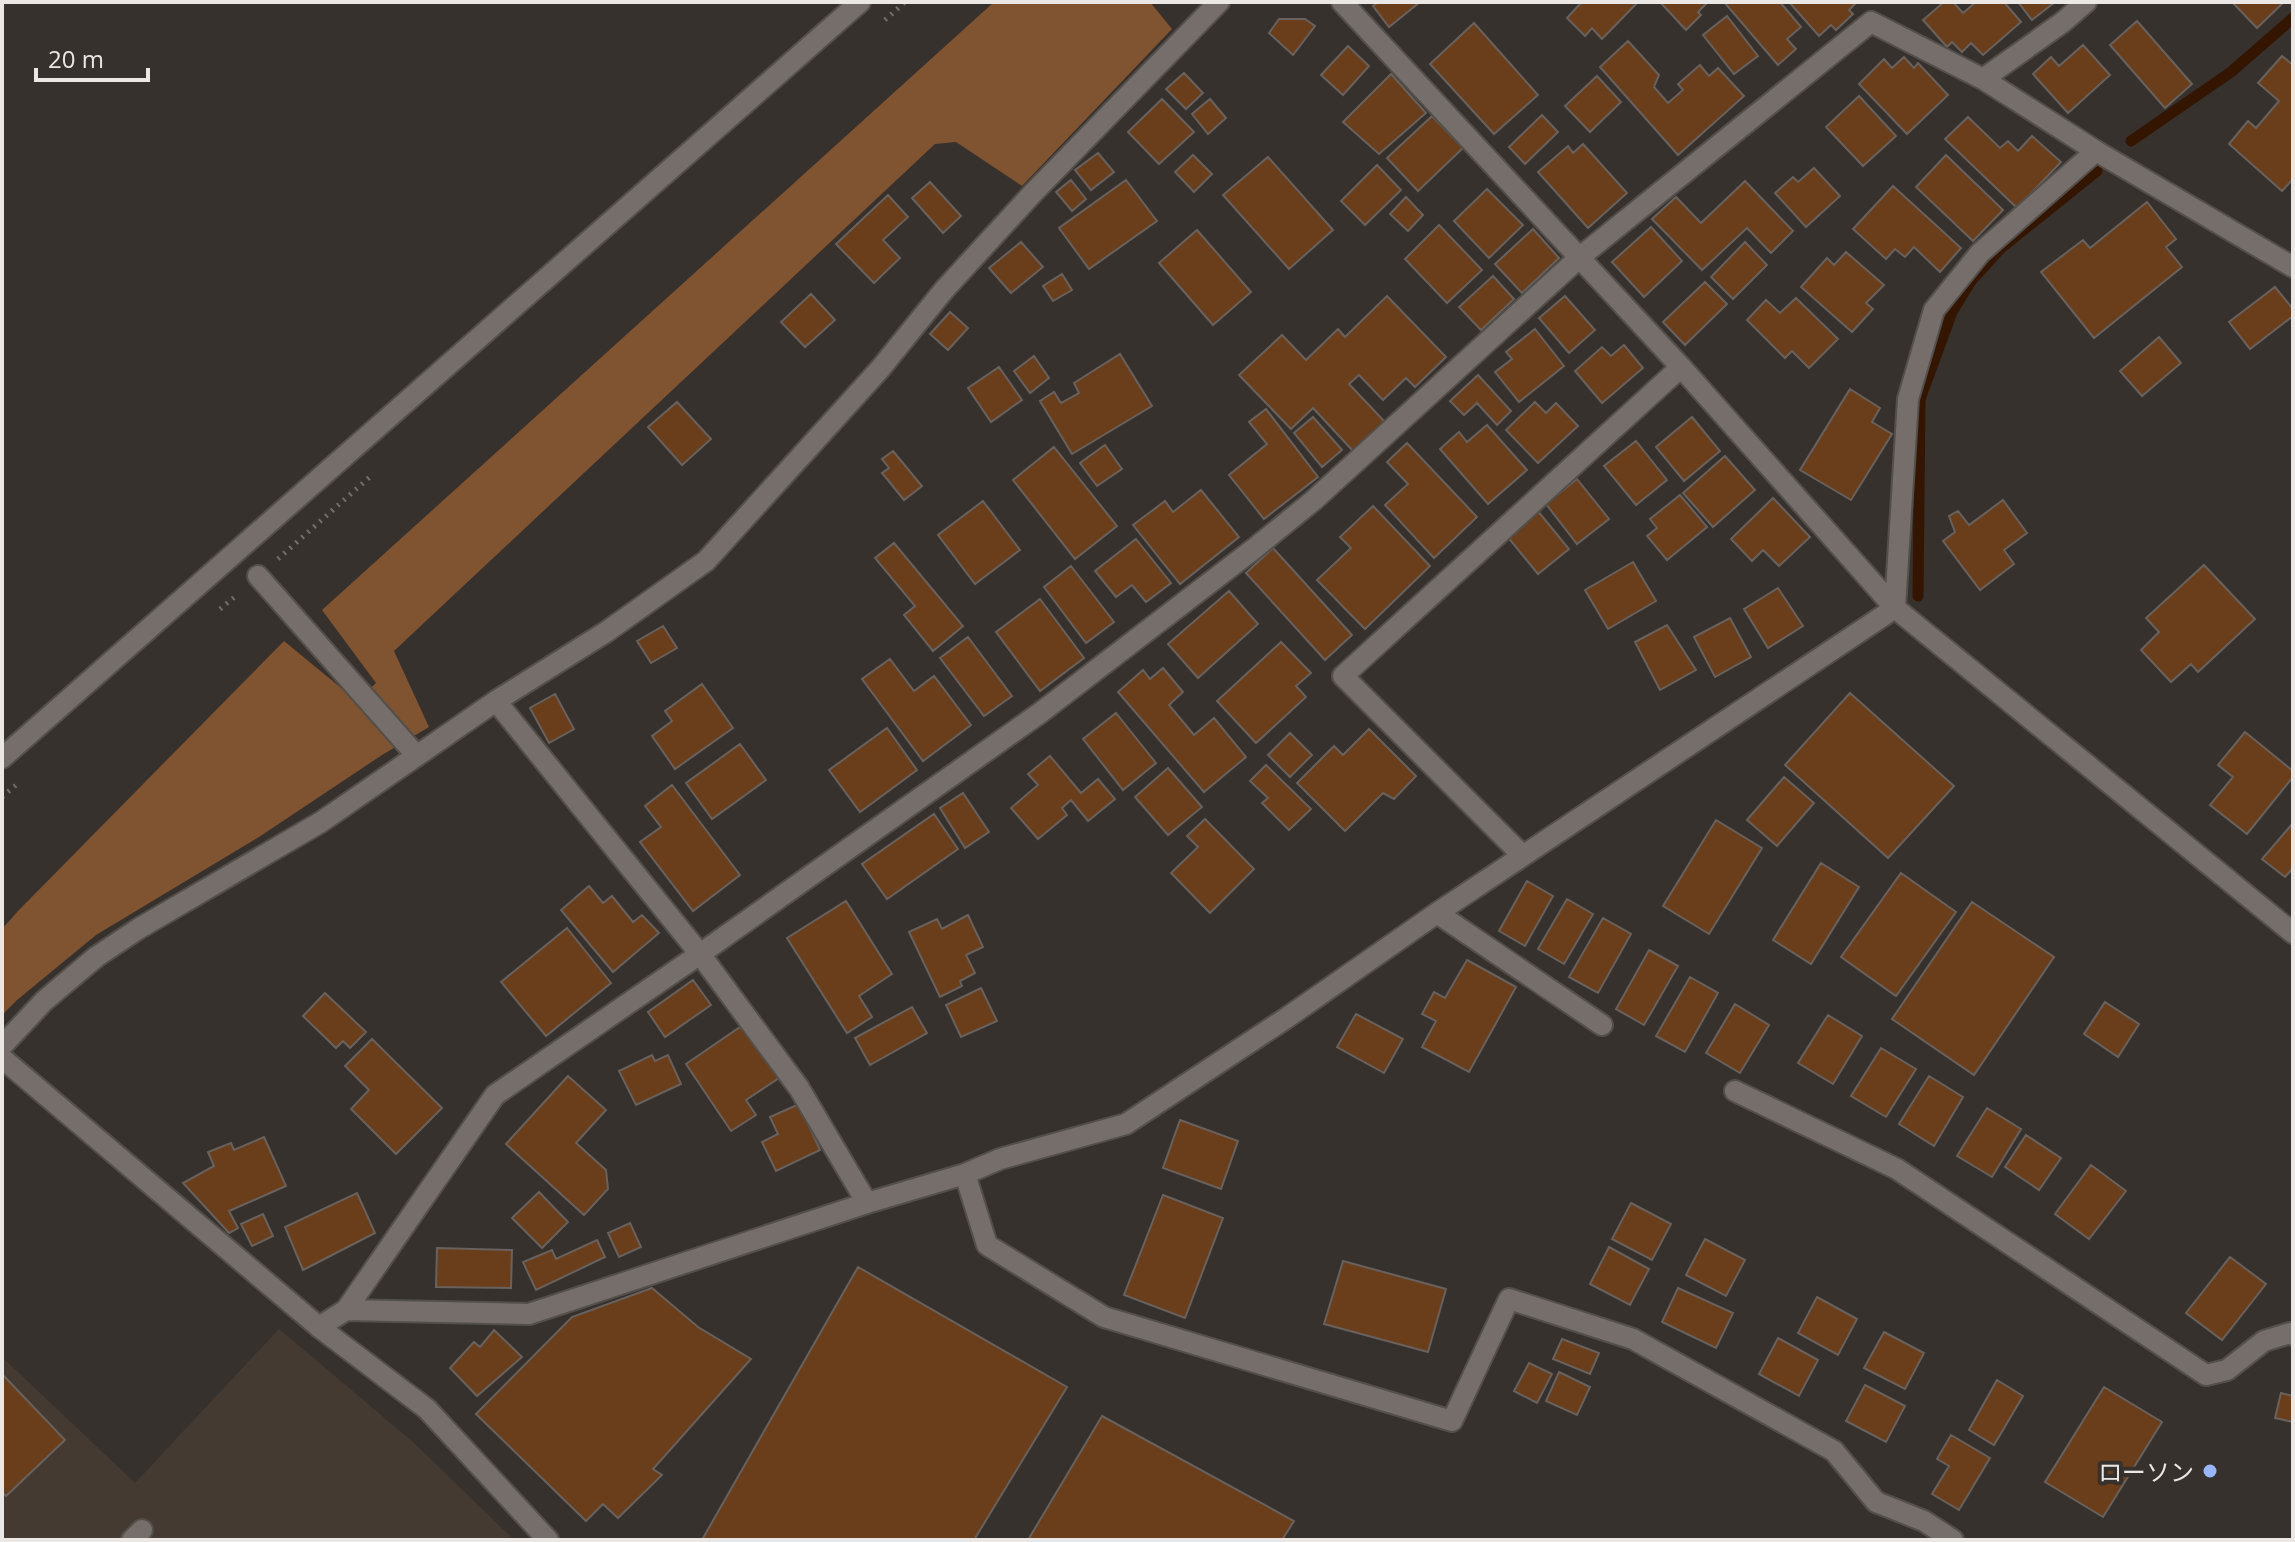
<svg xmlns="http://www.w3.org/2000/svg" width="2295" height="1542" font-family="'Open Sans','Noto Sans JP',sans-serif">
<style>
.built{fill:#443a32}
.forest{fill:#805331}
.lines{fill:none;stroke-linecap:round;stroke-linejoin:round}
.stream{stroke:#341500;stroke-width:11}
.building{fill:#6a3e1b;stroke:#68615d;stroke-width:2}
.service-casing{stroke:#534f4b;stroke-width:24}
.minor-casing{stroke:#534f4b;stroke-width:24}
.tertiary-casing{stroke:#534f4b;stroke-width:24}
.path{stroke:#736e6b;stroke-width:5;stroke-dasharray:2 6;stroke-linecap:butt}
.service{stroke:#756e6a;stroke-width:20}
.minor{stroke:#756e6a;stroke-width:20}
.tertiary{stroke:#756e6a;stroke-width:20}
.poi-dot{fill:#98b5fd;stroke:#37312d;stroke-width:3}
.labels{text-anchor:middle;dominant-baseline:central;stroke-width:8;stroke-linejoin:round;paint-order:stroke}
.poi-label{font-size:24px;fill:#eae7e4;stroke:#37312d;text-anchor:end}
</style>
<rect width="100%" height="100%" fill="#37312d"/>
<path class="built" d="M279 1329 413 1442 514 1540H2V1357L135 1483Z"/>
<path class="forest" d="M994 2H1150L1172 29 1022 186 956 142 935 144 394 651 429 727 382 755 259 837 96 935 17 1000 2 1015V929L18 911 284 641 357 701 376 683 322 610Z"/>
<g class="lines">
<path class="stream" d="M2131 141 2231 72 2293 18
M1918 596 1920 399 1952 312 1971 281 2001 248 2097 171"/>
</g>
<path class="building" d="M1378 2H1420L1389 27 1373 6Z
M1578 2H1638L1602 39 1592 28 1585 36 1567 18 1580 4Z
M1660 2H1708L1698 12 1701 15 1686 30Z
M1724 2H1780L1801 27 1787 39 1796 49 1778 65Z
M1789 2H1855L1856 3 1849 10 1853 14 1836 30 1831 25 1819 36Z
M1944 2H1953L1963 13 1976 2H2004L2021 22 1983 55 1971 43 1962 52 1952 42 1947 47 1923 20Z
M2018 2H2055L2032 20Z
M2232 2H2284L2257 28Z
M1727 16 1758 56 1734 74 1703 35Z
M1279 19H1305L1315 26 1293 55 1269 33Z
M2137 21 2192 84 2165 108 2110 45Z
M1474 23 1538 95 1494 134 1430 64Z
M1628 41 1659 75 1654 87 1668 103 1683 90 1678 84 1700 65 1709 76 1718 68 1744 96 1678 155 1600 67Z
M2083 45 2110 75 2068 113 2033 74 2051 57 2059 66Z
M1348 46 1369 66 1343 95 1321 75Z
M2282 56 2293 65V179L2282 191 2229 144 2248 121 2256 128 2279 101 2258 83Z
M1904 57 1914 68 1918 63 1948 95 1907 134 1859 84 1884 59 1892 68Z
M1184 73 1203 93 1186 109 1166 89Z
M1391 74 1426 113 1379 154 1343 122Z
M1597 76 1621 102 1590 132 1565 106Z
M1859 96 1896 136 1863 166 1826 127Z
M1162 99 1194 132 1159 164 1128 132Z
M1210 99 1226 118 1208 134 1192 114Z
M1542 115 1558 132 1525 164 1509 147Z
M1432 116 1463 148 1418 191 1387 158Z
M1968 117 2000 148 2008 141 2018 151 2032 136 2061 162 2017 208 1945 139Z
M1583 144 1627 193 1588 228 1538 172 1568 146 1573 153Z
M1098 153 1114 172 1091 190 1075 170Z
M1193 155 1212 174 1194 192 1175 172Z
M1946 155 2003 210 1973 241 1916 187Z
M1268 157 1333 230 1289 269 1223 195Z
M1377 165 1401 190 1365 225 1341 201Z
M1814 168 1840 196 1806 227 1775 193 1793 177 1798 182Z
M1071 180 1086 199 1072 211 1056 192Z
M1126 180 1157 221 1089 269 1059 228Z
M1745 181 1793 231 1771 253 1747 228 1702 270 1652 219 1676 197 1701 223Z
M930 182 961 216 943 233 912 198Z
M1893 186 1961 248 1940 272 1914 247 1905 257 1895 249 1886 259 1853 229Z
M1487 189 1523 225 1489 258 1454 221Z
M888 195 908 217 883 240 900 258 874 283 836 244Z
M1406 197 1423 215 1408 231 1390 214Z
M2147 202 2176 239 2166 247 2182 267 2094 338 2041 272 2083 240 2090 248Z
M1439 225 1482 270 1447 303 1405 259Z
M1651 227 1682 261 1644 297 1612 262Z
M1533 229 1559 258 1522 293 1495 264Z
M1197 230 1251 292 1213 325 1159 263Z
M1021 242 1043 267 1011 293 989 268Z
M1745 242 1767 265 1733 299 1711 277Z
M1846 252 1884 285 1866 303 1873 309 1852 332 1801 287 1827 258 1834 265Z
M1062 274 1072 290 1053 301 1043 286Z
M1493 276 1514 299 1481 330 1459 307Z
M1705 282 1727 304 1685 345 1663 322Z
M2275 287 2293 309V316L2250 349 2229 322Z
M811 294 835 320 805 347 781 322Z
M1387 296 1446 357 1415 387 1406 378 1383 400 1359 375 1349 384 1385 422 1354 452 1313 408 1291 429 1239 375 1282 335 1306 360 1338 329 1345 337Z
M1565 296 1595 330 1569 353 1539 318Z
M1796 298 1838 339 1809 368 1792 351 1785 358 1747 320 1766 300 1780 313Z
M950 312 968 328 948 350 930 334Z
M1535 329 1564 366 1519 402 1495 372 1512 359 1506 352Z
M2159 337 2181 363 2142 396 2120 371Z
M1624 345 1643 368 1602 403 1575 371 1602 347 1611 356Z
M1120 354 1152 406 1072 454 1040 401 1054 392 1061 403 1079 393 1074 383Z
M1034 356 1049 378 1030 393 1014 371Z
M999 367 1022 400 991 422 968 388Z
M1478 375 1511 411 1497 425 1477 403 1464 415 1450 401Z
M1850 389 1880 408 1872 422 1892 434 1851 500 1800 470Z
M677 402 711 439 682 465 648 427Z
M1535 402 1546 413 1556 403 1578 426 1538 463 1506 430Z
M1266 409 1318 477 1264 519 1229 475 1267 444 1249 422Z
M1313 417 1342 450 1322 467 1294 433Z
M1692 417 1720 451 1684 481 1656 447Z
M1487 425 1527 470 1488 504 1440 449 1459 432 1467 442Z
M1636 441 1667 480 1636 505 1604 466Z
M1407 443 1477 517 1434 558 1385 505 1408 484 1387 462Z
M1105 445 1122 469 1097 486 1080 463Z
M1054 447 1117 526 1075 559 1013 480Z
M893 451 922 486 904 500 882 473 889 468 882 459Z
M1725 456 1755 490 1713 527 1683 493Z
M1577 479 1609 519 1577 544 1546 504Z
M1201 490 1239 537 1180 584 1133 525 1165 501 1173 512Z
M1680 495 1707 527 1667 560 1647 536 1657 528 1650 519Z
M1773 498 1810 537 1779 566 1763 550 1752 561 1731 539Z
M2003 500 2027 533 2004 550 2014 564 1980 590 1943 541 1955 532 1949 516 1958 511 1969 525Z
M983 501 1020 550 975 584 938 535Z
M1373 506 1430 566 1365 629 1317 580 1351 548 1340 537Z
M1537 510 1569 549 1538 574 1506 535Z
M1136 539 1171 583 1146 602 1132 585 1116 597 1095 571Z
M894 543 963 626 933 651 904 615 915 606 875 558Z
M1273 548 1352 635 1325 660 1246 573Z
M1633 562 1656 601 1608 629 1585 590Z
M2204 565 2255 619 2198 672 2191 664 2171 682 2141 650 2159 632 2146 618Z
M1071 566 1114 622 1086 643 1044 587Z
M1778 588 1803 626 1768 648 1744 609Z
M1229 591 1258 624 1198 678 1168 644Z
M1040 599 1084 658 1040 691 996 632Z
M1730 618 1751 657 1715 677 1694 637Z
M1667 625 1696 670 1660 690 1635 642Z
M663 626 677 648 651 663 637 641Z
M968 637 1012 696 984 716 940 658Z
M1281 642 1311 673 1296 686 1306 697 1256 743 1217 701Z
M890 659 914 691 934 676 971 725 923 761 862 679Z
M1163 668 1183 692 1169 705 1194 735 1214 718 1246 757 1204 792 1118 692 1143 670 1150 679Z
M702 684 733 728 675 769 652 736 672 721 665 711Z
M1850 693 1954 786 1888 858 1785 765Z
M555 694 574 729 549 743 530 708Z
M1116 713 1156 763 1123 790 1083 739Z
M887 728 917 770 860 812 829 770Z
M1369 729 1416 776 1394 799 1383 793 1345 831 1297 783 1334 746 1343 755Z
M2245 732 2293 771V777L2247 834 2210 805 2233 777 2218 765Z
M1290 733 1312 755 1290 777 1268 755Z
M740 744 766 780 712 819 686 783Z
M1050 756 1081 793 1098 779 1115 799 1088 821 1071 800 1062 808 1067 815 1038 839 1011 808 1038 785 1028 774Z
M1266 765 1311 809 1289 830 1262 803 1268 798 1250 781Z
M1168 768 1202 807 1168 835 1135 797Z
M1784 777 1814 803 1777 846 1747 820Z
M672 785 740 875 693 911 640 842 661 827 645 806Z
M963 793 989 832 965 848 940 808Z
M934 814 958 849 887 899 862 864Z
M1205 819 1254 869 1210 913 1171 873 1198 847 1187 836Z
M1716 820 1762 848 1709 934 1663 906Z
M2293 823V868L2285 877 2262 859Z
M1821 863 1859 887 1811 964 1773 940Z
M1901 873 1956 912 1896 996 1841 957Z
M1527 881 1553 896 1525 946 1499 931Z
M589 886 603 903 612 896 633 922 642 915 659 933 613 972 561 910Z
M1567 899 1593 914 1564 964 1538 949Z
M846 901 892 974 859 996 872 1017 847 1033 787 938Z
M1972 902 2054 957 1974 1075 1892 1019Z
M968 915 983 947 966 955 975 973 960 981 962 986 940 997 909 932 937 919 942 929Z
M1603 918 1631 934 1598 993 1569 977Z
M567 928 611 983 546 1036 501 982Z
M1649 950 1678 966 1644 1025 1616 1009Z
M1467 960 1516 987 1469 1072 1422 1047 1436 1021 1422 1014 1434 992 1445 998Z
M1690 977 1718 993 1685 1052 1656 1036Z
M693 980 711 1005 665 1037 648 1012Z
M981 988 997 1021 961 1037 946 1005Z
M325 993 366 1032 350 1048 343 1041 336 1048 303 1016Z
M2105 1002 2139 1024 2118 1057 2084 1034Z
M1735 1004 1769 1025 1740 1073 1706 1053Z
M912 1007 927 1033 870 1065 855 1038Z
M1356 1014 1403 1039 1384 1073 1337 1047Z
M1828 1015 1862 1036 1833 1084 1798 1063Z
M743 1025 779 1078 746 1100 756 1115 731 1131 686 1064Z
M372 1039 442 1108 396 1154 351 1109 369 1090 345 1066Z
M1881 1048 1916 1069 1886 1117 1851 1096Z
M652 1055 655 1061 668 1055 681 1084 636 1105 619 1071Z
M568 1076 606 1110 576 1143 606 1170 608 1189 584 1215 506 1144Z
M1929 1076 1963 1097 1934 1146 1899 1124Z
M799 1104 820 1150 776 1171 762 1142 778 1134 770 1117Z
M1987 1108 2021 1129 1992 1177 1957 1156Z
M1180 1120 1238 1141 1221 1189 1163 1168Z
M2026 1135 2061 1158 2039 1190 2005 1167Z
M264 1137 286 1186 229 1211 238 1228 229 1233 183 1183 214 1166 208 1152 231 1143 234 1150Z
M2091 1165 2126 1191 2089 1239 2055 1214Z
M539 1192 568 1222 542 1248 512 1218Z
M357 1193 375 1233 303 1270 285 1227Z
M1163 1195 1223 1218 1185 1318 1124 1295Z
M1631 1203 1671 1224 1652 1260 1612 1239Z
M263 1214 273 1236 252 1246 241 1224Z
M630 1223 641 1247 619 1257 608 1233Z
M1705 1239 1745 1260 1726 1296 1686 1275Z
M597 1240 605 1257 536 1290 523 1262 552 1250 556 1259Z
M1609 1247 1649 1269 1630 1305 1590 1284Z
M437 1248 512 1250 511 1288 436 1287Z
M2230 1257 2266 1284 2222 1340 2186 1313Z
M1343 1261 1446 1289 1428 1352 1324 1324Z
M858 1267 1067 1387 974 1540H707L703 1538Z
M652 1288 698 1327 751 1359 653 1469 662 1475 618 1518 603 1504 586 1521 476 1414 572 1317Z
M1678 1288 1733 1313 1716 1348 1662 1322Z
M1817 1297 1857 1319 1838 1355 1798 1333Z
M494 1330 522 1357 477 1396 450 1368 474 1342 480 1347Z
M1884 1332 1924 1353 1905 1389 1864 1368Z
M1778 1338 1818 1360 1799 1396 1759 1374Z
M1562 1339 1599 1353 1590 1374 1553 1359Z
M1529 1363 1552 1374 1537 1403 1514 1391Z
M1559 1372 1590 1387 1577 1415 1546 1401Z
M2 1374 65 1440 6 1496 2 1492Z
M1997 1380 2023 1396 1994 1445 1969 1430Z
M1865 1385 1905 1406 1886 1442 1846 1421Z
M2104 1387 2162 1422 2103 1517 2045 1482Z
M2281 1393 2293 1396V1422L2275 1418Z
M1102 1416 1294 1521 1282 1540H1028Z
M1951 1435 1990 1458 1959 1510 1932 1494 1949 1466 1937 1459Z"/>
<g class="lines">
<g class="service-casing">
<path id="service" d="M2 758 860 2
M2 1046 44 1001 96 957 138 929 321 822 496 701 606 632 706 561 880 369 944 290 1032 194 1219 2
M132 1540 142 1530"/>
</g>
<g class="minor-casing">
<path id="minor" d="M1342 2 1681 367 1895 608
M1983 79 2063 22 2086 2
M258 576 416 755
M1895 608 1908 399 1934 310 1980 253 2096 151
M496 701 700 954 799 1088 867 1203
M1523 856 1343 676 1681 367
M1437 913 1602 1025
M2 1058 319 1327 346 1310 495 1095 700 954 1040 713 1255 548 1314 500 1580 257 1871 22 1983 79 2096 151 2293 267
M1735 1091 1897 1169 2206 1375 2227 1370 2264 1341 2290 1333 2293 1335
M965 1174 987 1245 1104 1317 1452 1421 1509 1299 1633 1339 1834 1451 1876 1502 1924 1521 1953 1540
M346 1310 529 1314 867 1203 965 1174 1000 1159 1126 1124 1285 1019 1437 913 1895 608"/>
</g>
<g class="tertiary-casing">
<path id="tertiary" d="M1895 608 2293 933
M319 1327 427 1409 548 1540"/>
</g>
<path class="path" d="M885 20 905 2
M278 559 372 475
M220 609 237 595
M2 797 16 785"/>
<use href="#service" class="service"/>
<use href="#minor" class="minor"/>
<use href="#tertiary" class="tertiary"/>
</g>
<circle class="poi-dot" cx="2210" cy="1471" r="8"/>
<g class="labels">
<g class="poi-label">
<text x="2194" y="1471">ローソン</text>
</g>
</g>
<rect width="2295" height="1542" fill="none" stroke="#eae7e4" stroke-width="8"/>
<path d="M36 68v12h112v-12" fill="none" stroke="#eae7e4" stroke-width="4"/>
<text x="48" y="68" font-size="24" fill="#eae7e4" stroke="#37312d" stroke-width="6" paint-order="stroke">20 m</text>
</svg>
